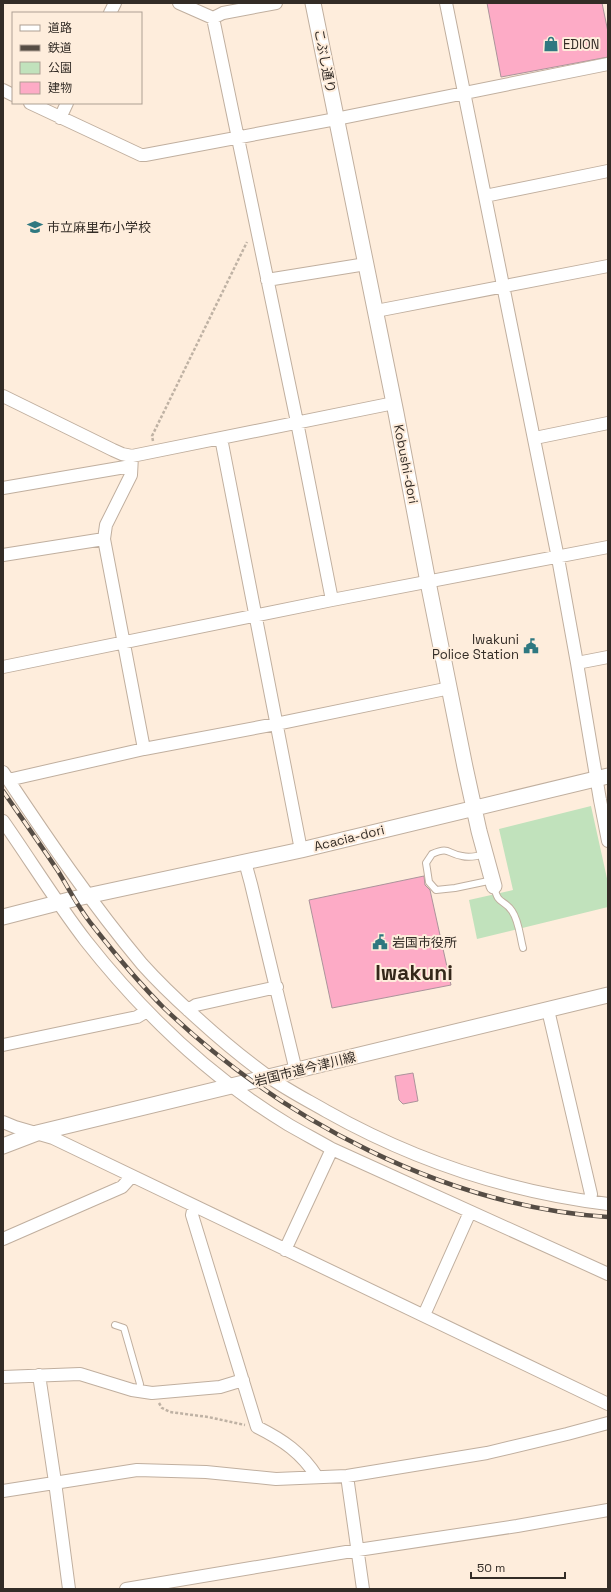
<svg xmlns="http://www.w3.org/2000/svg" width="611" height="1592" font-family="'Space Grotesk','Noto Sans JP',sans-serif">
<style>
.green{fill:#c1e2bc}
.building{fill:#fdabc6;stroke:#ac949b}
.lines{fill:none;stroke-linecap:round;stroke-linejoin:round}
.service-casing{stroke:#c0af9f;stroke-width:8}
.minor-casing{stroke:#c0af9f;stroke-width:14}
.tertiary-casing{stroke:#c0af9f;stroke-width:17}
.path{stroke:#bfb2a4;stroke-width:2.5;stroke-dasharray:3 2;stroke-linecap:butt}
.service{stroke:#fff;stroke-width:6}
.minor{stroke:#fff;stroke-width:12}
.tertiary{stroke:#fff;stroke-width:15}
.rail-casing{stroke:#564d45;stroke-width:4.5}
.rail{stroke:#feeddc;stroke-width:3;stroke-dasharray:9;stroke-linecap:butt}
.labels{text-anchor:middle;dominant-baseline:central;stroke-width:4;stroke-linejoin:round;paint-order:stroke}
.poi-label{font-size:13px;fill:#332c26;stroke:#feeddc;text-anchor:start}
.street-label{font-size:13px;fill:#332c26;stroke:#feeddc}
.town-label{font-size:21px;font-weight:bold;fill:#35281a;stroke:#feeddc}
</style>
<rect width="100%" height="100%" fill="#feeddc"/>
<path class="green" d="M591 806 608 883V907L477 939 469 900 513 890 499 829Z"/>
<path class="building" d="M487 3H602L608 32V57L501 77Z
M424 876 425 885 430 890 451 985 332 1008 309 900Z
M413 1073 418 1101 403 1104 399 1100 395 1076Z"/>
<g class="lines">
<g class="service-casing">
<path id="service" d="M485 854C478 856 470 858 462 856 447 854 450 846 432 854L426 863 427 869 429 882 436 890 455 888 493 880
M494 886C498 906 503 898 512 911 519 921 520 937 523 948
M115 1325 124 1328 140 1384 139 1391"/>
</g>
<g class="minor-casing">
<path id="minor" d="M179 3 213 18 223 13 276 3
M446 3 558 558 577 663 600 800 608 841
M110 13 115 3
M213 18 297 422 332 600
M3 90 13 95
M30 103 141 155H145L336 119 608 64
M60 118 67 103
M485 196 608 171
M267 280 366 264
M376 311 608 266
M3 396 113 450 122 454 132 456 394 403
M221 438 301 850
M535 438 608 423
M132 456 131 475 106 525 104 539 144 749
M3 488 131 466
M3 555 104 539
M577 663 608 657
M3 667 332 600 608 547
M3 772C47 838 91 903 142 964 159 983 178 1001 197 1018 220 1039 244 1059 269 1077 287 1090 307 1100 326 1111 413 1160 509 1192 608 1204
M8 780 144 749 276 724 450 688
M3 821C31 861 56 902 86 941 142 1012 211 1078 289 1125 303 1133 318 1141 332 1149L608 1274
M245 862 251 884 296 1071
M188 1010 196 1005 277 987
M548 1010 591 1194 590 1201
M3 1045 137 1017 147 1011
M3 1122 15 1127 53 1138 608 1404
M194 1206 192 1215 257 1427C283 1440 302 1453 317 1477
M3 1239 122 1187 132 1176
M285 1250 332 1149
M424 1315 470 1212
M39 1375 55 1482 69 1589
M3 1377 80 1374 132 1390 152 1393 220 1387 243 1380
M347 1476 363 1589
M3 1491 137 1470 206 1472 276 1479 347 1476 487 1453 567 1434 608 1423
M126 1589 358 1550 517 1526 608 1510"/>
</g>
<g class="tertiary-casing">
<path id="tertiary" d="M313 3 396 413 428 582 465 767 479 831 494 886
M3 917 73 899 301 850 608 776
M3 1146 37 1133 608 995"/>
</g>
<path class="path" d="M153 441 152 436 247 242
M159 1403 162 1408 170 1412 208 1417 245 1425"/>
<use href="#service" class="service"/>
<use href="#minor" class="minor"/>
<use href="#tertiary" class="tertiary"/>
<g class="rail-casing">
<path id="rail" d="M3 791C21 817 40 844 58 871 69 889 79 909 93 926 115 954 139 983 164 1008 281 1120 445 1206 608 1217"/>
</g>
<use href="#rail" class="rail"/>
</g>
<defs>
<g id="shop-bare" transform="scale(1.2)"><path d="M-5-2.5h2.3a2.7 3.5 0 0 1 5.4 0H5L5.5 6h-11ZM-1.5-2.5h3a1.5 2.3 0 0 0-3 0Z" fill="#2f7880" stroke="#feeddc" stroke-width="2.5" paint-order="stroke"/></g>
<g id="school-bare" transform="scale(1.2)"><path d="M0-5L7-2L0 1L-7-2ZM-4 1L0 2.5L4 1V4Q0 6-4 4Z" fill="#2f7880" stroke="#feeddc" stroke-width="2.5" paint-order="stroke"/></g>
<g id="civic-bare" transform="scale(1.2)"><path d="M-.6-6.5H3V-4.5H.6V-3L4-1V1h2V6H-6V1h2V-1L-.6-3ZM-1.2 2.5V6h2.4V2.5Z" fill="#2f7880" stroke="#feeddc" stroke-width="2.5" paint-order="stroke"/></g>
</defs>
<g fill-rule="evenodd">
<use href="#shop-bare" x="551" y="44"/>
<use href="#school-bare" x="35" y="227"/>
<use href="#civic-bare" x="531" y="646"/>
<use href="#civic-bare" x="380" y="942"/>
</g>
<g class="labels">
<g class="poi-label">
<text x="563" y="44">EDION</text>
<text x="47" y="227">市立麻里布小学校</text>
<text x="519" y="639" text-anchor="end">Iwakuni<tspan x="519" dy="15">Police Station</tspan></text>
<text x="392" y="942">岩国市役所</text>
</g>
<g class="street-label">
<text transform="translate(325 61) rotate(79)">こぶし通り</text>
<text transform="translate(406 464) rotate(79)">Kobushi-dori</text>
<text transform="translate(349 838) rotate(-14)">Acacia-dori</text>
<text transform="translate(305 1069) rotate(-14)">岩国市道今津川線</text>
</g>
<g class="town-label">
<text x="414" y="972">Iwakuni</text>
</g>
</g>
<rect width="611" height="1592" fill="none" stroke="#332c26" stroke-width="8"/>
<rect x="12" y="12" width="130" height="92" fill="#feeddc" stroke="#ada093"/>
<rect x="20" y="25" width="20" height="6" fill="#ffffff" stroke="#ada093"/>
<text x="48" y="32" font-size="12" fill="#332c26">道路</text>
<rect x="20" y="45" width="20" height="6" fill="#564d45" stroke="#ada093"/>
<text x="48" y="52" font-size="12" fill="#332c26">鉄道</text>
<rect x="20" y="62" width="20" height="12" fill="#c1e2bc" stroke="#ada093"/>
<text x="48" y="72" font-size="12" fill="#332c26">公園</text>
<rect x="20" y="82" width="20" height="12" fill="#fdabc6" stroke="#ada093"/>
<text x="48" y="92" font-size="12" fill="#332c26">建物</text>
<path d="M471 1572v6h94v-6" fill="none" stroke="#332c26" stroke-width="2"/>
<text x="477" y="1572" font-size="12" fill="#332c26" stroke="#feeddc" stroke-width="3" paint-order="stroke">50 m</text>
</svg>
